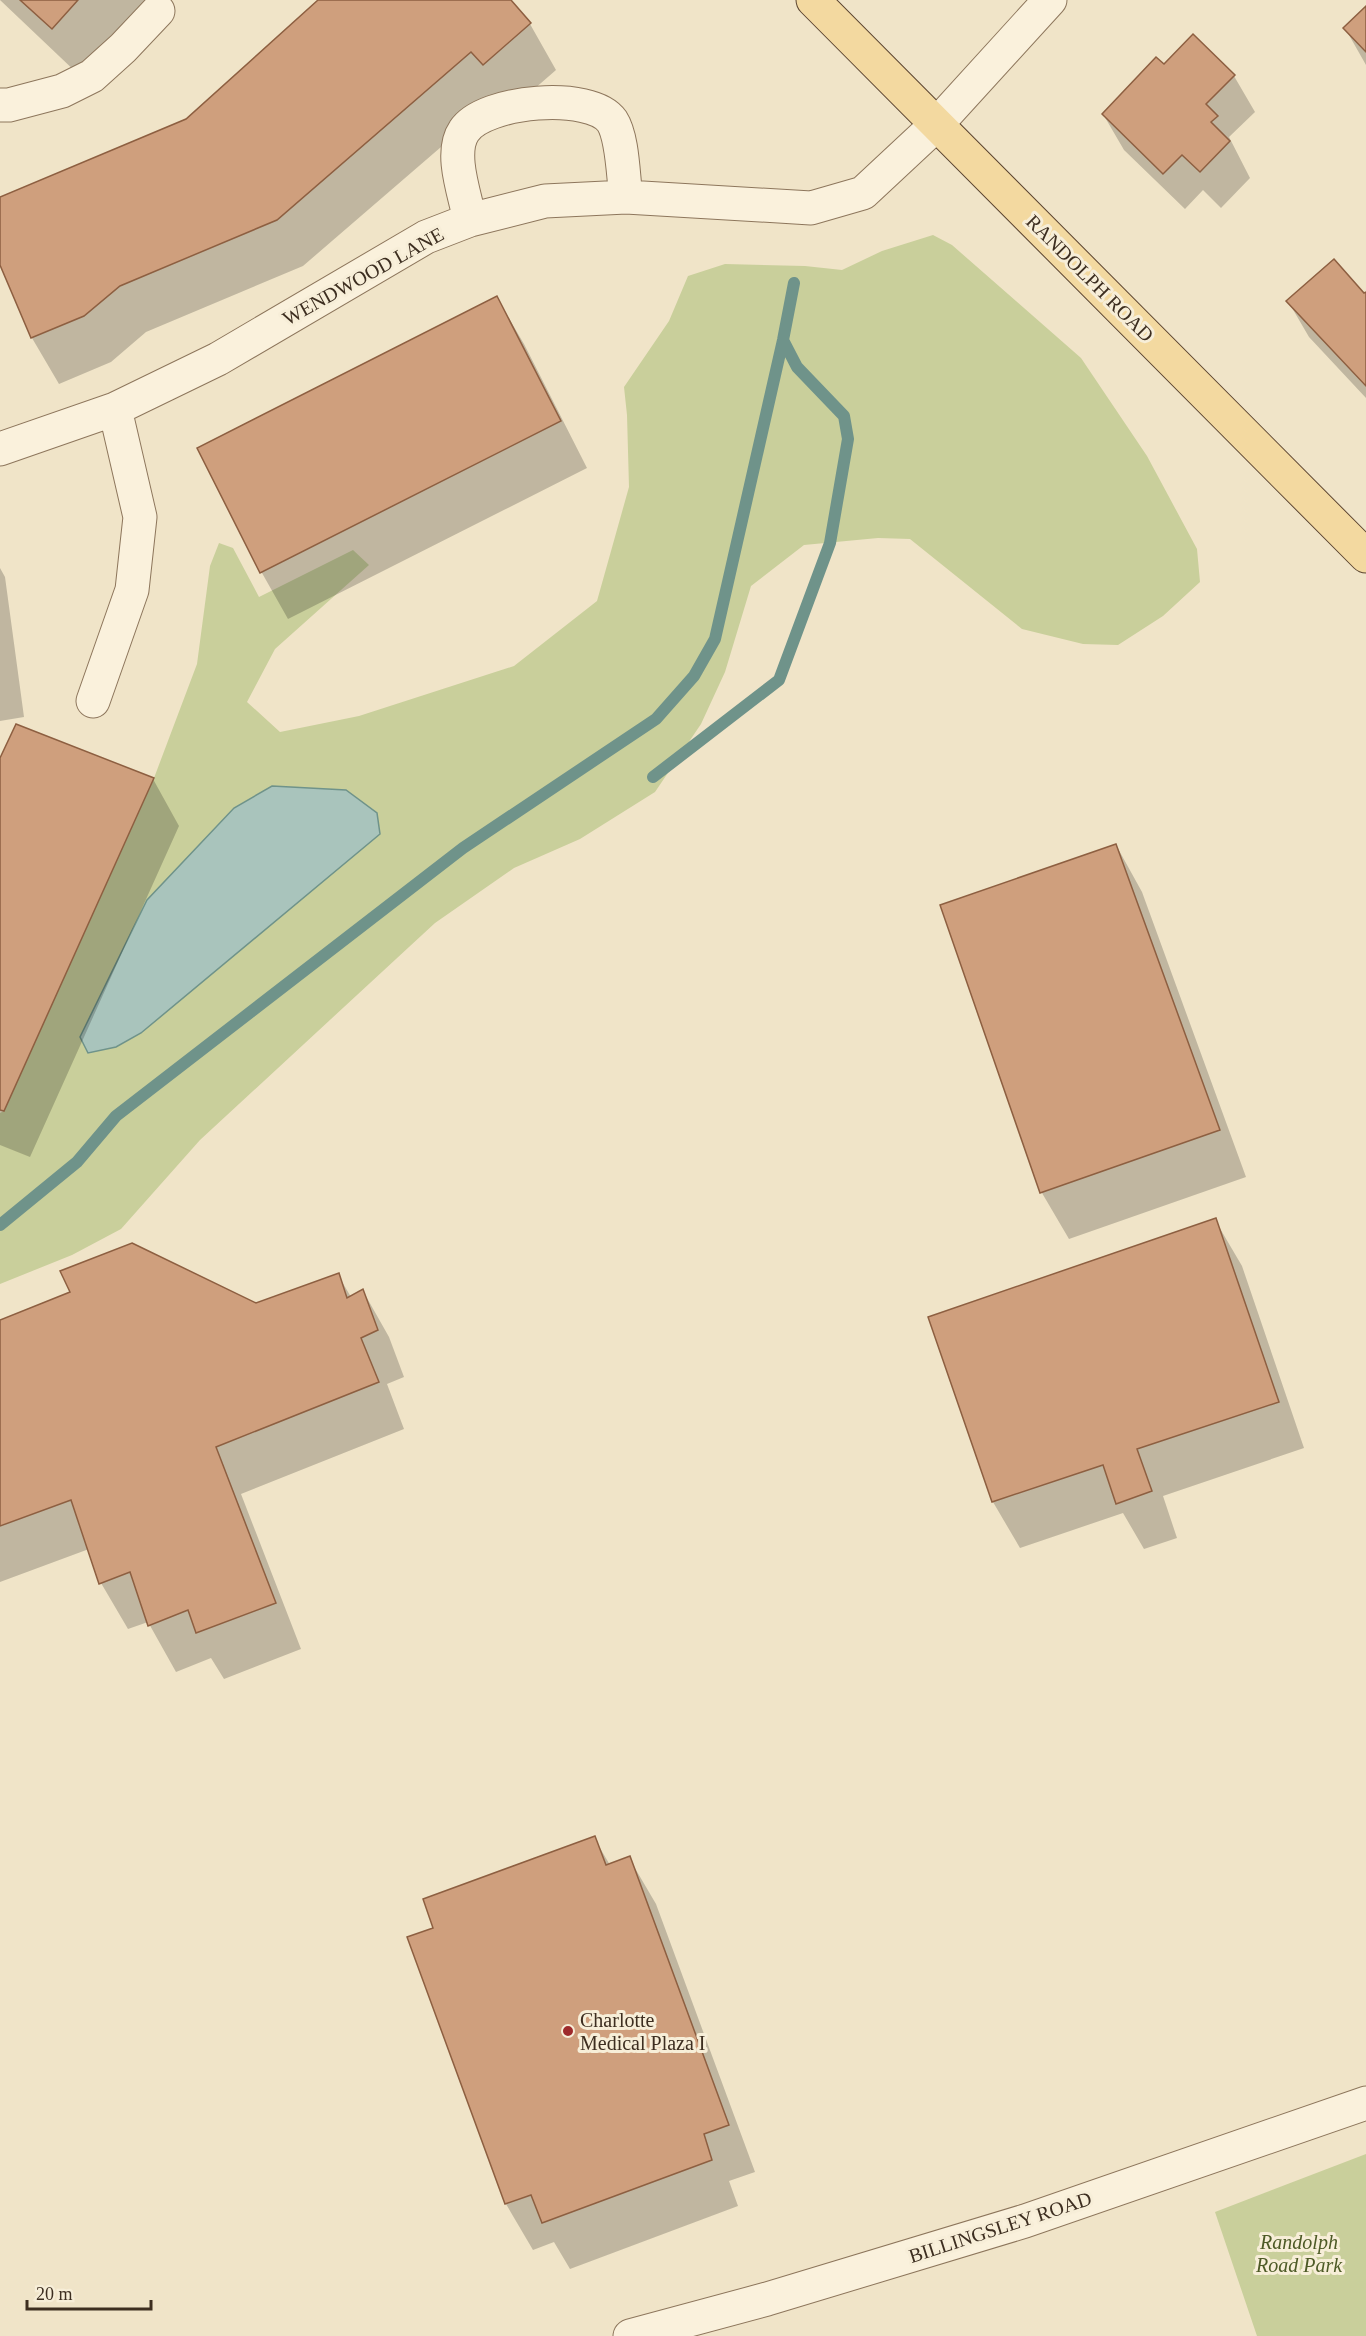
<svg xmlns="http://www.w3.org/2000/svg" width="1366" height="2336" font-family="'Times New Roman',serif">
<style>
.green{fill:#c9cf9b;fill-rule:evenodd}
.water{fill:#a9c4bc;stroke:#6f938a;stroke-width:1.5}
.shadow{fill:#0003}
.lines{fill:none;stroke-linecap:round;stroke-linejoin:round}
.stream{stroke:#6f938a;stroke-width:12}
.building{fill:#cf9f7d;stroke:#8d5f41;stroke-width:1.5}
.minor-casing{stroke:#8d765c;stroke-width:35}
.major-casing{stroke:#5b4430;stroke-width:35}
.minor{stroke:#faf1dc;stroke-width:33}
.major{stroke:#f3d9a0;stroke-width:33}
.poi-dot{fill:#9e2a2b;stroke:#f7eed8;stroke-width:2}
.labels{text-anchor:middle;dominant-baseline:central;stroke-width:6;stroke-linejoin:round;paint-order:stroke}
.street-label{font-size:20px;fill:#3d2e20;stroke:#f7eed8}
.poi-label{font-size:20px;fill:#3d2e20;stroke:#f7eed8;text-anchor:start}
.park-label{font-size:20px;font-style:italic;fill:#4d5a26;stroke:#f7eed8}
</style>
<rect width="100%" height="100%" fill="#f0e4c8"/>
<path class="green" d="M933 235 952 245 1081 358 1147 456 1197 549 1200 582 1163 616 1118 645 1083 644 1022 629 910 539 878 538 804 545 751 586 725 672 701 724 655 792 580 839 514 868 435 923 200 1140 121 1229 72 1255 0 1284V1113L4 1111 154 778 197 664 210 566 219 543 233 548 259 597 353 550 369 565 275 649 247 702 280 732 359 716 514 666 597 601 629 487 627 415 624 387 669 321 688 276 725 264 805 266 842 270 882 251ZM272 786 346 790 234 808Z
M1366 2154V2336H1257L1215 2212Z"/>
<path class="water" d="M272 786 346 790 377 813 380 834 141 1033 116 1047 88 1053 80 1037 147 900 234 808Z"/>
<path class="shadow" d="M0 0H145L79 75Z
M321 0H509L530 24 556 70 510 110 499 97 303 266 146 332 111 362 59 384 32 338 0 261V199L186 120Z
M1366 8V65L1345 28Z
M1164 66 1234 76 1255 112 1229 137 1250 178 1221 208 1203 190 1185 209 1124 150 1103 114Z
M1366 294V398L1309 337 1288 301 1364 296Z
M497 298 524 344 587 468 288 619 262 573 199 449Z
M0 568 5 577 24 717 0 721Z
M0 762 153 779 179 826 30 1157 0 1145Z
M1116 845 1142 892 1246 1177 1069 1239 1042 1193 942 906Z
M1215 1220 1242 1266 1304 1448 1163 1496 1177 1538 1144 1549 1123 1513 1020 1548 993 1502 930 1318Z
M338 1275 351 1297 363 1291 389 1337 404 1377 387 1384 404 1429 241 1494 301 1649 224 1679 211 1658 176 1672 148 1622 128 1629 101 1583 89 1549 0 1582V1322L256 1304Z
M594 1838 610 1865 629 1858 656 1904 755 2172 729 2181 738 2206 570 2269 554 2242 533 2250 506 2204 409 1938 435 1929Z"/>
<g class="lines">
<path class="stream" d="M653 777 779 680 830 543 848 439 844 416 797 367 783 340
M0 1225 77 1162 116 1116 463 848 656 719 694 676 715 639 783 340 794 283"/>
</g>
<path class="building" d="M20 0H78L52 29Z
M318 0H511L531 23 483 65 471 52 277 220 120 286 84 316 31 338 0 265V197L186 119Z
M1366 6V52L1343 28Z
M1193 34 1235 75 1206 104 1218 116 1211 122 1230 141 1200 172 1182 155 1163 174 1102 114 1156 57 1164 64Z
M1334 259 1364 293 1366 292V386L1286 301Z
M497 296 561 421 260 573 197 448Z
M16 724 154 778 4 1111 0 1110V758Z
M1116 844 1220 1130 1040 1193 940 905Z
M1216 1218 1279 1402 1137 1449 1152 1491 1116 1504 1103 1465 992 1502 928 1317Z
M132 1243 256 1303 339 1273 347 1298 363 1289 378 1330 361 1338 379 1382 216 1447 276 1603 196 1633 188 1610 148 1626 130 1572 99 1584 71 1500 0 1526V1320L70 1292 60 1271Z
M595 1836 606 1865 630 1856 729 2125 704 2134 712 2160 542 2223 531 2195 505 2204 407 1937 433 1928 423 1899Z"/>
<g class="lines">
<g class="minor-casing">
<path id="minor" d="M0 105H9L62 91 92 76 123 48 158 11
M470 220C465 195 449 153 464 131 484 100 591 91 612 121 623 138 623 177 626 197
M0 449 115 409 218 359 426 237 470 220 545 201 626 197 811 208 863 193 937 124 1050 0
M93 701 132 590 140 517 115 409
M630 2336 767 2299 1025 2221 1366 2103"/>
</g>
<g class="major-casing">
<path id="major" d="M813 0 1366 556"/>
</g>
<use href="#minor" class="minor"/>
<use href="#major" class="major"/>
</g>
<circle class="poi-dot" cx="568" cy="2031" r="6"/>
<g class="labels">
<g class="street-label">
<text transform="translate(363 276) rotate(-29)">WENDWOOD LANE</text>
<text transform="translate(1090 278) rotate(45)">RANDOLPH ROAD</text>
<text transform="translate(1000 2227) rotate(-18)">BILLINGSLEY ROAD</text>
</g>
<g class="poi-label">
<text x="580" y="2020">Charlotte<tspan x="580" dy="23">Medical Plaza I</tspan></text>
</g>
<g class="park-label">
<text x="1299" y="2242">Randolph<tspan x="1299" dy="23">Road Park</tspan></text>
</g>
</g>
<path d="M27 2300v9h124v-9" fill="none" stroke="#3d2e20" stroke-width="3"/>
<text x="36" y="2300" font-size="18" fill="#3d2e20" stroke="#f7eed8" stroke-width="4.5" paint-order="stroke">20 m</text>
</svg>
